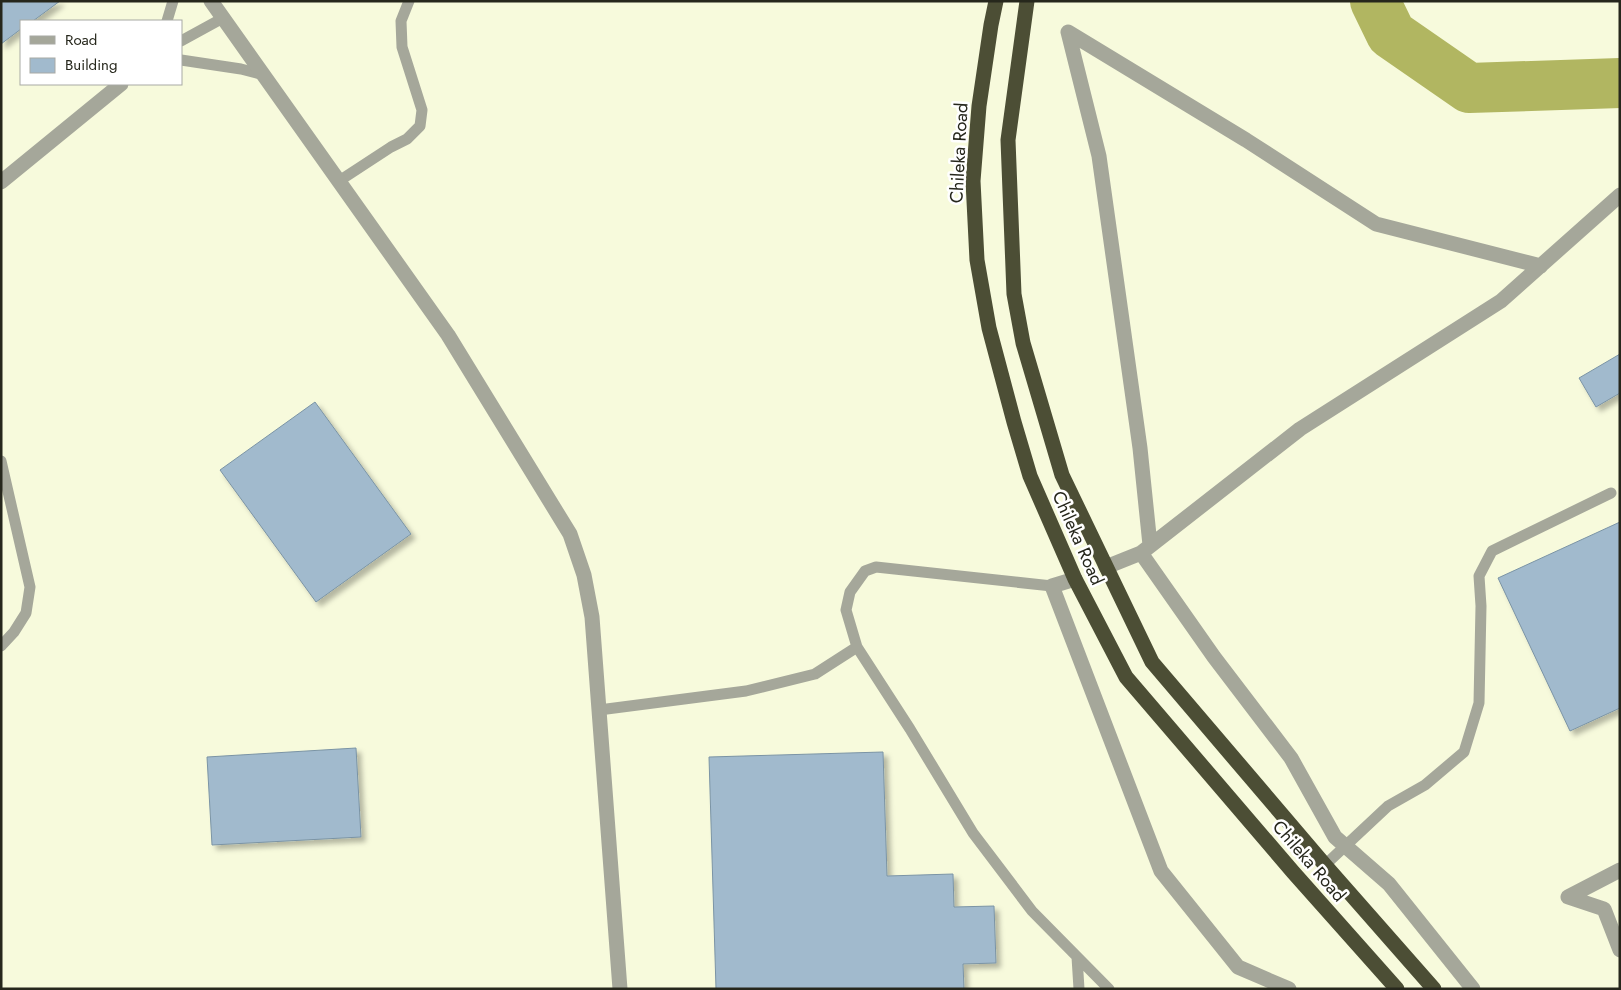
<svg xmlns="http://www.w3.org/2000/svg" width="1621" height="990" font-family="Jost,sans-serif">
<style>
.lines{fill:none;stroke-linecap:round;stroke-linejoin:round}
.river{stroke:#b1b661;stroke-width:50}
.building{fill:#a1bacd;stroke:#7b94a5;filter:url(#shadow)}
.lane{stroke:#a5a79a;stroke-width:11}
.street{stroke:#a5a79a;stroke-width:15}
.highway{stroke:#4c4e35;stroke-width:15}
.labels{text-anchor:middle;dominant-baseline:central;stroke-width:5;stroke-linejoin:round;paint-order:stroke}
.street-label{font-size:18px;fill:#26271c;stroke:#fff}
</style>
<defs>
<filter id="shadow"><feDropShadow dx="4.5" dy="4.5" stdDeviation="2.5" flood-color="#0004"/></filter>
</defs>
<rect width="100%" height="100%" fill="#f7fadc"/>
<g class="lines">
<path class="river" d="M1375 1 1391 34 1469 88 1620 83"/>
</g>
<path class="building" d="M1 1H60L33 21H21V29L1 44Z
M1620 354V393L1596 407 1579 378Z
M315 402 411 534 316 602 220 470Z
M1620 522V708L1570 731 1498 578Z
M356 748 361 837 212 845 207 757Z
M883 752 887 876 953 874 954 907 994 906 996 963 963 964 964 989H716L709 757Z"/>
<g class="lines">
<path class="lane" d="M167 21 173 1
M181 41 223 18
M181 60 241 69 264 75
M339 181 391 147 407 139 420 126 422 110 402 47 401 21 409 1
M1 461 30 587 26 613 14 632 1 646
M1052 586 876 567 865 571 850 592 846 610 857 647 910 729 973 833 1032 911 1109 989
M599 710 746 691 815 674 857 647
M1325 865 1388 806 1425 785 1464 752 1479 703 1481 606 1479 576 1492 551 1611 493
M1077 957 1079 989"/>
<path class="street" d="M211 1 448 335 570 534 584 575 592 617 620 989
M1 182 121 84
M1150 545 1140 448 1099 156 1068 32 1246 140 1376 224 1541 266
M1141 553 1300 429 1501 301 1620 195
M1106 567 1141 553 1214 657 1291 758 1335 837 1389 884 1473 989
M1075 579 1052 586 1161 871 1238 967 1289 989
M1620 870 1568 897 1604 909 1620 950"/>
<path class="highway" d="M996 1 991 25 979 106 973 181 977 260 989 328 1014 422 1030 476 1075 579 1126 677 1293 872 1397 989
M1027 1 1008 140 1014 294 1023 343 1062 475 1152 662 1325 865 1434 989"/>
</g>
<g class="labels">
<g class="street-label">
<text transform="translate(959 153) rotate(-87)">Chileka Road</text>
<text transform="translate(1078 538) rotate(66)">Chileka Road</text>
<text transform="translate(1309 861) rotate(49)">Chileka Road</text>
</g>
</g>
<rect width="1621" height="990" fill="none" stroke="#26271c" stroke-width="5"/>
<rect x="20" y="20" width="162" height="65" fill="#ffffff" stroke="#a8a9a4"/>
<rect x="30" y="36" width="25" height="8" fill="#a5a79a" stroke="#a8a9a4"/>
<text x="65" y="45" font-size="15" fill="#26271c">Road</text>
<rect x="30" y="58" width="25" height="15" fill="#a1bacd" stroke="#a8a9a4"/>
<text x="65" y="70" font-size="15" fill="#26271c">Building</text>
</svg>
